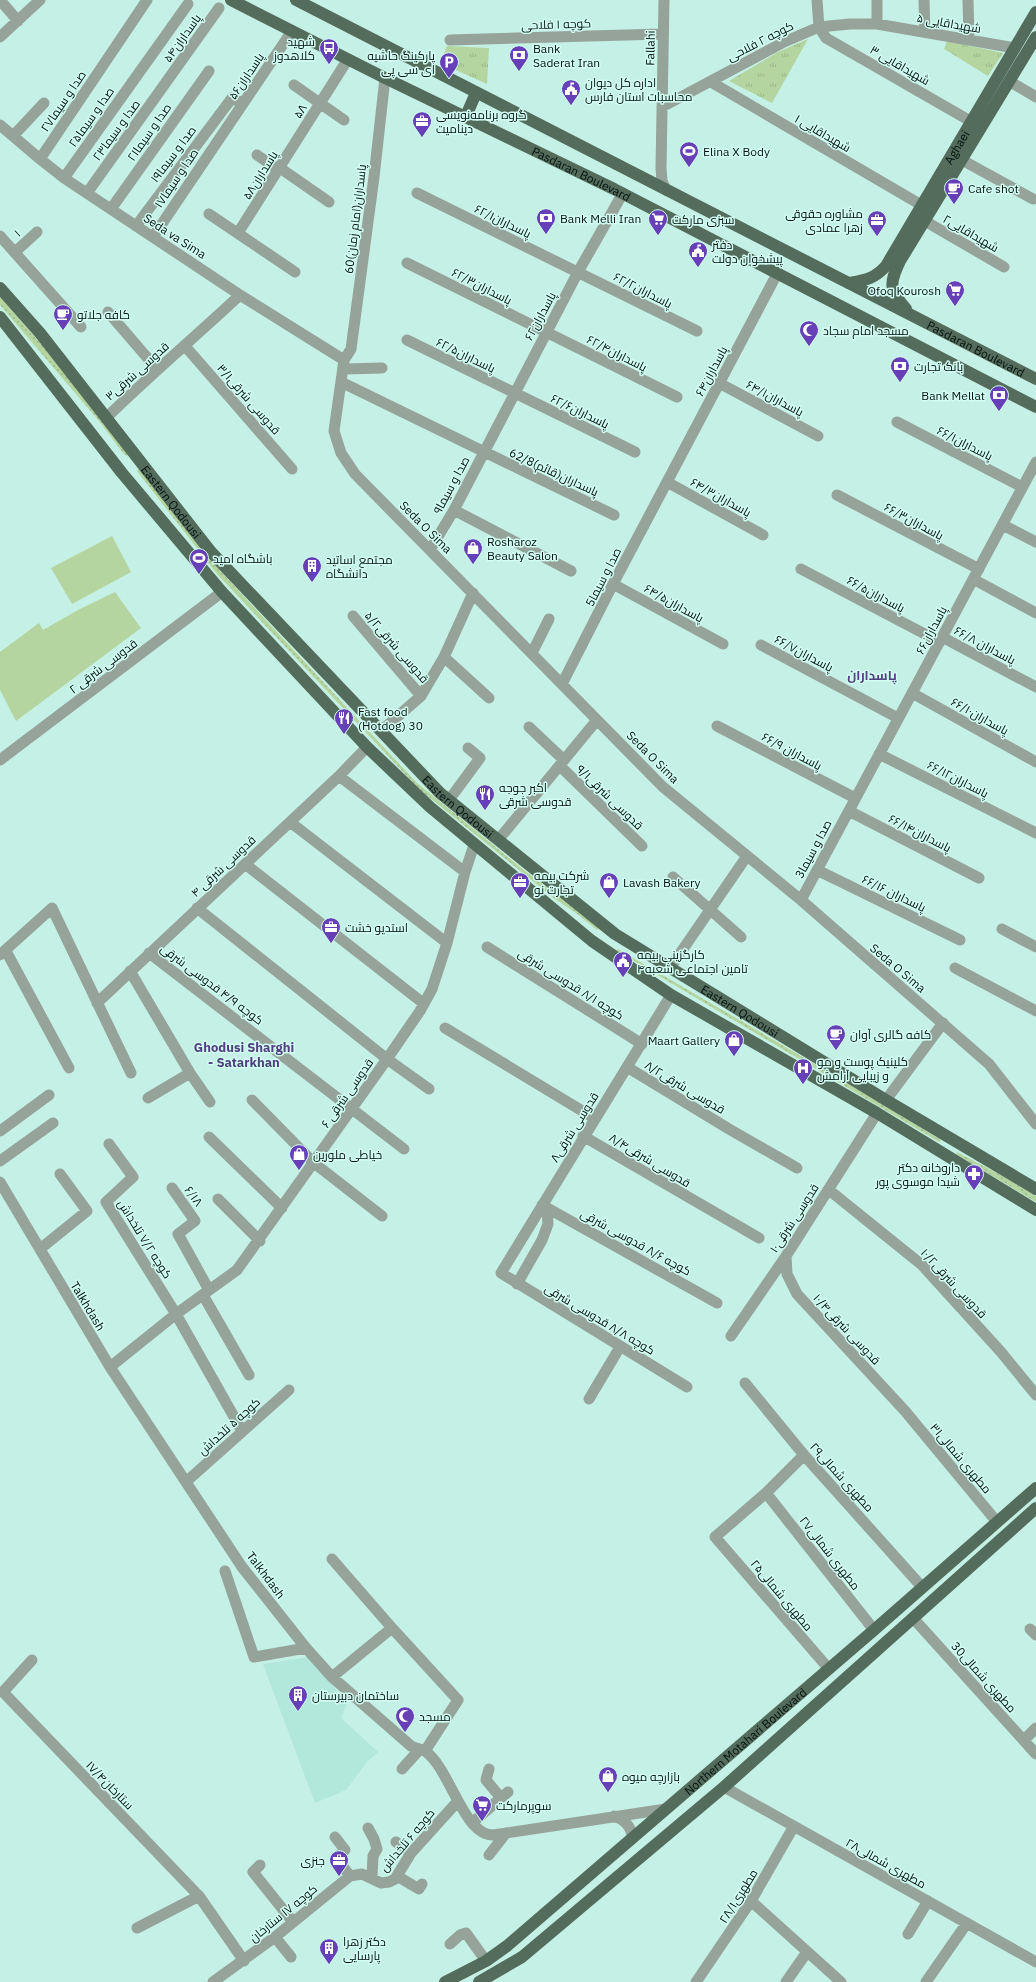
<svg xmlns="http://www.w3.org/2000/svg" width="1036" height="1982" font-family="'IBM Plex Sans',Cairo,sans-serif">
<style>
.built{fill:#b2e7db}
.grass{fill:url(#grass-dots)}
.park{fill:url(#park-tufts)}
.pitch{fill:#b5d5a0}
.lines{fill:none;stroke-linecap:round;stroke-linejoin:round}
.minor{stroke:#95a39a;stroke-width:11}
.major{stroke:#536c5c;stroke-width:12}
.labels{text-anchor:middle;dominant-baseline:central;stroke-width:3;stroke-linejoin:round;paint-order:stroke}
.street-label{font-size:12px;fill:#03120f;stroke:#d2fdf2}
.poi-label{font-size:12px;fill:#03120f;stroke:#d2fdf2;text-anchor:start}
.neighbourhood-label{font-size:13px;font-weight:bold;fill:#51417f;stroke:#d2fdf2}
</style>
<defs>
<pattern id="grass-dots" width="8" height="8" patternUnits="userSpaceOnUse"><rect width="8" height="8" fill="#b5d5a0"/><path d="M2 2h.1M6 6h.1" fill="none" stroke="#9ab689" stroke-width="1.8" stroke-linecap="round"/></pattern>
<pattern id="park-tufts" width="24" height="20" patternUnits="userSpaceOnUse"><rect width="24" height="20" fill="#b5d5a0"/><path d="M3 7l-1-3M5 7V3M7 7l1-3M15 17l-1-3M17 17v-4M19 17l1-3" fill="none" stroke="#9ab689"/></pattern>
</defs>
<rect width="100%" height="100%" fill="#c5f0e5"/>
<path class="built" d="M309 1657 347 1703 341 1718 378 1752 366 1763 346 1790 315 1803 263 1664Z"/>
<path class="grass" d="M0 297 48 352 124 446 128 457 123 453 99 421 0 305Z
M139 469 165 499 213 563 416 782 525 871 600 927 597 930 576 913 555 899 419 789 217 574 137 471Z
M618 949 854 1087 941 1140 939 1142 617 951Z
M957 1152 1012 1181 1036 1196V1202L956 1154Z"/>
<path class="park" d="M808 39 772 103 729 81 778 52Z
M947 41 1003 53 988 76 944 49Z
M447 46 489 48 487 84 440 63Z"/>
<path class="pitch" d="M112 536 131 572 72 604 51 568Z
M115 592 141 628 16 721 0 690V652L39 623 43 630 78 610Z"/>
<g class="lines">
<path class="minor" d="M0 0 18 21
M664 0 661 168 662 181 666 190
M817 0 819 27 826 38 972 122
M877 0V24
M924 0 925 32
M968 0 969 39
M0 37 40 0
M450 40 663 34
M1009 81 1036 97
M711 82 923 206
M294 85 344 120
M662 107 784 42 819 27 850 24H877L1015 48
M0 125 40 159 64 178 240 295 344 360
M13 136 44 103
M257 155 279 170
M40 159 147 0
M962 160 1033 199
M280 168 329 202
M64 178 188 4
M87 193 219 8
M417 193 697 331
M111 209 209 71
M209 214 295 272
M918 217 1004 267
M136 226 232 98 242 103
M238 233 348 59
M0 236 81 327
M153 237 292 31
M15 252 37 232
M407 263 677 397
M108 312 157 369
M407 340 635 452
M185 346 292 469
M344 360 334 431 341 453 355 474 663 787 801 900 989 1064 1036 1124
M344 360 351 349 374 177 385 78
M344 369 382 368
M341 382 614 515
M719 383 818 436
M107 417C150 375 196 336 240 295
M897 422 1022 487
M667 482 763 535
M837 495 979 569
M454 510 571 571
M1003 525 1036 542
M430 550 454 510 578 272 623 193
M801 569 940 642
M973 579 1036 613
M613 584 723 644
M353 616 421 696
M942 637 1036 687
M761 645 898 718
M532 653 549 619
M444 657 489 698
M562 684 613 584 778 272
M912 693 1036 762
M717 726 855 798
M529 727 564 760
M381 731 421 696 444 657 473 593
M879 754 1036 833
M0 760 222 592
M560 766 642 846
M339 776 465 872
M449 800 480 758 468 748
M849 811 979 878
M290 822 447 943
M499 839 597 720
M245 864 423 1003
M817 870 960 940
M673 877 741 937
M801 900 1036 462
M197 908 387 1059 429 1089
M1002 929 1036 947
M487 947 642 1044
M6 951 69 1068
M149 953 404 1149
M0 955 52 908 131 1073
M670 968 747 856
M955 968 1036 1011
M130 971 190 1073 210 1102
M671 995 501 1273 687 1387
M97 1003 339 776 367 747
M445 1028 594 1118
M627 1067 729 1129 797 1168
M148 1098 190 1073
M252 1100 314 1163 382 1216
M886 1100 943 1023
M0 1131 49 1095
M583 1136 759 1238
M209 1137 282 1208
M109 1144 133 1177 106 1202 176 1314 242 1431
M0 1161 53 1123
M0 1182 110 1367 242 1567 306 1648 332 1677 411 1746C415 1748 421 1749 425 1751 450 1768 463 1835 493 1835L666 1809
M172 1188 195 1221 178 1234 209 1290
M829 1190 922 1265 1001 1352 1036 1395
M218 1199 260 1241
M542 1205 717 1303
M40 1249 87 1211 60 1174
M786 1256 787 1274 797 1294 905 1411 997 1522
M517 1284 542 1240 548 1224 547 1208
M203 1295 249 1375
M731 1336 786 1256 877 1113
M110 1367 176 1314 237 1270 387 1059 420 1011 432 989 447 943 465 872 474 845
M745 1383 804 1455 922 1587
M589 1399 620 1347
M804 1455 766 1493 715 1537 829 1669
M187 1481 289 1390
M766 1493 874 1630
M225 1571 254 1657 306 1648
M913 1618 1036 1754
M392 1628 458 1700 425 1751
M1030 1629 1036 1635
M32 1660 3 1692 199 1896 244 1961
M332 1677 392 1628 332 1559
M1024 1740 1036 1728
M402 1769 420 1749
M489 1769 486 1780 501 1798
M724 1787 1036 1962
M614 1816C626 1821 630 1825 633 1838
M472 1823 508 1792
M368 1828 374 1839 377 1849 373 1856 372 1877
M335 1837 345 1850 336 1858 350 1876
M396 1842 411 1853
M489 1855 506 1833
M260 1865 253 1872 293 1922
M397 1876 419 1889 422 1884
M751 1901 841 1982
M137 1928 199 1896
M908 1934 928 1901
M275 1937 291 1957
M450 1944 460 1935 466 1933 486 1961
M213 1982 275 1937 350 1876 362 1874 381 1883 389 1882 395 1879 411 1853 458 1801
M696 1982 751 1901 794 1826
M786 1982 807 1952
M926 1982 967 1923"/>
<g class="major">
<path id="s1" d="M231 0 385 78 614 189 1036 407"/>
<path id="s2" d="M296 0 1036 379"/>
<path d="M466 116 476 93"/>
<path id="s3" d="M849 283C866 280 874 279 886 266L1036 12"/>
<path id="s4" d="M0 288 40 333 211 552 440 793 615 934 886 1100 1036 1189"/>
<path d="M906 309C889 289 889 284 900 261L1036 37"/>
<path d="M0 317 122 473 222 592 367 747 430 807 592 941 671 995 877 1113 1036 1210"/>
<path id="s5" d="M445 1982 486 1961 507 1946 874 1630 1036 1488"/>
<path d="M479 1982 522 1957 724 1787 1036 1508"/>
</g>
</g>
<defs>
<g id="bus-pin" transform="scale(1)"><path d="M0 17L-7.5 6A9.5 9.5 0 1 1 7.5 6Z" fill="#6740b8" stroke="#d2fdf2"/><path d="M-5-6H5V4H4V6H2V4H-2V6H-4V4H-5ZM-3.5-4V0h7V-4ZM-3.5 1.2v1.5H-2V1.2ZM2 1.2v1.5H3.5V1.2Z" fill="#fff"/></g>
<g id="bank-pin" transform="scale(1)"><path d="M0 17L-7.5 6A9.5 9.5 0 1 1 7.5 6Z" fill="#6740b8" stroke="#d2fdf2"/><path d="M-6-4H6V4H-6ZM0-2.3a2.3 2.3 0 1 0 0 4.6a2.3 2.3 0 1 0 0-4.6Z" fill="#fff"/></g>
<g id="parking-pin" transform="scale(1)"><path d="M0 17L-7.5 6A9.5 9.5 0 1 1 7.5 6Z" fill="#6740b8" stroke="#d2fdf2"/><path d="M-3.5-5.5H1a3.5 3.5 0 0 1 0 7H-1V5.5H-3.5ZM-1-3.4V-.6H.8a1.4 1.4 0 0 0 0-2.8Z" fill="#fff"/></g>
<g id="civic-pin" transform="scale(1)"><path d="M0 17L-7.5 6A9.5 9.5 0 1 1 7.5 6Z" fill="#6740b8" stroke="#d2fdf2"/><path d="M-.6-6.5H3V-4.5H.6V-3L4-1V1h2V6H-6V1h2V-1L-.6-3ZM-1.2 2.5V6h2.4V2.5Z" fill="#fff"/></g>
<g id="office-pin" transform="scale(1)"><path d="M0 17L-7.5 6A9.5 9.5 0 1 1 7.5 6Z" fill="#6740b8" stroke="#d2fdf2"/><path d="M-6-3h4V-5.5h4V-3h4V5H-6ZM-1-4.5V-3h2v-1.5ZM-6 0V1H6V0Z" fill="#fff"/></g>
<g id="stadium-pin" transform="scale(1)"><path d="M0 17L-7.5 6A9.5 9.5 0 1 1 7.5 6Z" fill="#6740b8" stroke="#d2fdf2"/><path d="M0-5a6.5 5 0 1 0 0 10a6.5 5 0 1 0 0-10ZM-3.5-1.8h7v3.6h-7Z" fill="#fff"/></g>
<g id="cafe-pin" transform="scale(1)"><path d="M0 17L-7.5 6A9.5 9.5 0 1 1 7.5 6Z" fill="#6740b8" stroke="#d2fdf2"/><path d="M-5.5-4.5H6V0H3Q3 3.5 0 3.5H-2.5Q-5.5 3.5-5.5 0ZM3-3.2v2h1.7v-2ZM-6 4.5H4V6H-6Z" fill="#fff"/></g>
<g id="supermarket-pin" transform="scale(1)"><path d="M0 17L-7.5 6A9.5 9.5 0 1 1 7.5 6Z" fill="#6740b8" stroke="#d2fdf2"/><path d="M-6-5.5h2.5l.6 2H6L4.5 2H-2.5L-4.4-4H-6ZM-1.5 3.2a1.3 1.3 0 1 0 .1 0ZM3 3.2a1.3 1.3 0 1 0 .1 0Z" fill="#fff"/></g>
<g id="mosque-pin" transform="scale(1)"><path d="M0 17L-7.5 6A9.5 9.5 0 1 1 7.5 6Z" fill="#6740b8" stroke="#d2fdf2"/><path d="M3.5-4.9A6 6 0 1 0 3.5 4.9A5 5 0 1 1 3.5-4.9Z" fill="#fff"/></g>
<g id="shop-pin" transform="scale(1)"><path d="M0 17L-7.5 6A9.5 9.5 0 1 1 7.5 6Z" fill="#6740b8" stroke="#d2fdf2"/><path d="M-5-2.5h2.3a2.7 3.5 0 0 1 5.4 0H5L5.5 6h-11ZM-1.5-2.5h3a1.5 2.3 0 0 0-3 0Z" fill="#fff"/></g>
<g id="building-pin" transform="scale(1)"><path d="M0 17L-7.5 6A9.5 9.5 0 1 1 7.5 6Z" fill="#6740b8" stroke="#d2fdf2"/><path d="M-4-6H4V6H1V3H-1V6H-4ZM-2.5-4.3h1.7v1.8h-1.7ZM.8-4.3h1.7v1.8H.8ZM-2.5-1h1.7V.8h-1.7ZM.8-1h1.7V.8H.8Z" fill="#fff"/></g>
<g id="restaurant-pin" transform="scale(1)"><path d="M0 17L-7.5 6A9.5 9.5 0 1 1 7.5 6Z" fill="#6740b8" stroke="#d2fdf2"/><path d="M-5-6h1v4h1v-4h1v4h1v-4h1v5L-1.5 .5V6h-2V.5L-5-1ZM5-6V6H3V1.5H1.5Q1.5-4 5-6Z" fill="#fff"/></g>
<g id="hospital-pin" transform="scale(1)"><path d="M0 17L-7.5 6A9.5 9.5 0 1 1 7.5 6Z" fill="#6740b8" stroke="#d2fdf2"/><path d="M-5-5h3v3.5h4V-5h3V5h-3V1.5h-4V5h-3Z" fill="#fff"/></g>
<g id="pharmacy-pin" transform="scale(1)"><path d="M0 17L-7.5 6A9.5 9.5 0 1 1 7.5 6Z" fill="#6740b8" stroke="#d2fdf2"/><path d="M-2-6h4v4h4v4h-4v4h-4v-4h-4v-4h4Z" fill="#fff"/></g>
</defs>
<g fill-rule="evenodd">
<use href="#bus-pin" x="329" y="48"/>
<use href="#bank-pin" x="519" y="55"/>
<use href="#parking-pin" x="449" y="62"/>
<use href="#civic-pin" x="571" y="89"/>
<use href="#office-pin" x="422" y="121"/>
<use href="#stadium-pin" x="689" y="151"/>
<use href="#cafe-pin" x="954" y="188"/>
<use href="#bank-pin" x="546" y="218"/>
<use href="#supermarket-pin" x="658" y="219"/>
<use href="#office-pin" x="877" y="220"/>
<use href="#civic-pin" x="698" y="251"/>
<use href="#supermarket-pin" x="955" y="290"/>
<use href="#cafe-pin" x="63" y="314"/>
<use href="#mosque-pin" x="809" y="330"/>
<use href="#bank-pin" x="900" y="366"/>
<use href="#bank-pin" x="999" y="395"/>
<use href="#shop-pin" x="473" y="548"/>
<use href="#stadium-pin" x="199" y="558"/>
<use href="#building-pin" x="312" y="566"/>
<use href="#restaurant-pin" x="344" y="718"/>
<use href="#restaurant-pin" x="485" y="794"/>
<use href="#office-pin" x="520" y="882"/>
<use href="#shop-pin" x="609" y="882"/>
<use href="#office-pin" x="331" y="927"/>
<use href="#civic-pin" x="623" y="961"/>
<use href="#cafe-pin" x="836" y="1034"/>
<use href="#shop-pin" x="734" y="1040"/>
<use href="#hospital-pin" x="803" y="1068"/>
<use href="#shop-pin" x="299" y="1154"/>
<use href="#pharmacy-pin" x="974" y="1174"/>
<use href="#building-pin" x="298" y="1695"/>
<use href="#mosque-pin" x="405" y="1716"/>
<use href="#shop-pin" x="608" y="1776"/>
<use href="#supermarket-pin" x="482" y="1805"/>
<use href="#office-pin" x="339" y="1860"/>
<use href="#building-pin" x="329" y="1948"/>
</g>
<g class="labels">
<g class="street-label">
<text transform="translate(949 23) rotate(10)">۵ شهیداقایی</text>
<text transform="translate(556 24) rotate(-2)">کوچه ۱ فلاحی</text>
<text transform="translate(182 38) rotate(-55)">پاسداران۵۴</text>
<text transform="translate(760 41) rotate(-27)">کوچه ۲ فلاحی</text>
<text transform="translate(650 48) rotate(-89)">Fallahi</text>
<text transform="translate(900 65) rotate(30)">۳ شهیداقایی</text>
<text transform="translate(246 76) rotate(-56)">پاسداران۵۶</text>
<text transform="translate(63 101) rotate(-56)">صدا و سیما۲۷</text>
<text transform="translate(300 111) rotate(-58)">۵۸</text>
<text transform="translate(91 117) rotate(-55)">صدا و سیما۲۵</text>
<text transform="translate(116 130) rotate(-54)">صدا و سیما۲۳</text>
<text transform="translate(149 132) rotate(-55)">صدا و سیما۲۱</text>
<text transform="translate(823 133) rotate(30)">۱ شهیداقایی</text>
<text stroke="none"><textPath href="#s3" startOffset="180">Aghaei</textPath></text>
<text transform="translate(173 154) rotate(-53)">صدا و سیما۱۹</text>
<text stroke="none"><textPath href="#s1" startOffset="391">Pasdaran Boulevard</textPath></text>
<text transform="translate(260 175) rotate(-58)">پاسداران۵۸</text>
<text transform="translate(176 178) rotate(-56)">صدا و سیما۱۷</text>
<text transform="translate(355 219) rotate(-83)">60پاسداران(امام زمان)</text>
<text transform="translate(503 221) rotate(26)">پاسداران۶۲/۱</text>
<text transform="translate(17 233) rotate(-43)">۱</text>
<text transform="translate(971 233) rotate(30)">شهیداقایی۲</text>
<text transform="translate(175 236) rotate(33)">Seda va Sima</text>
<text transform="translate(482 286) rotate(27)">پاسداران۶۲/۳</text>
<text transform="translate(643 290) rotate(27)">پاسداران۶۲/۲</text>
<text transform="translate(540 316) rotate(-62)">پاسداران۶۲</text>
<text stroke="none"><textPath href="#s2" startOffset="764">Pasdaran Boulevard</textPath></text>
<text transform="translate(617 353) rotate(27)">پاسداران۶۲/۴</text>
<text transform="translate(466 355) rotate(26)">پاسداران۶۲/۵</text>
<text transform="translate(137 371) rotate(-42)">قدوسی شرقی۳</text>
<text transform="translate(711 371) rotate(-62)">پاسداران۶۴</text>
<text transform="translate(775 398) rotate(28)">پاسداران۶۴/۱</text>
<text transform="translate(249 399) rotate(49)">قدوسی شرقی۳/۱</text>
<text transform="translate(580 411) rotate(26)">پاسداران۶۲/۶</text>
<text transform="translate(965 443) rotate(27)">پاسداران۶۶/۱</text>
<text transform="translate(554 472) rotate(25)">62/8پاسداران(قائم)</text>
<text transform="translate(451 485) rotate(-62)">صدا و سیما۹</text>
<text transform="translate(721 497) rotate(29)">پاسداران۶۴/۳</text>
<text stroke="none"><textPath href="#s4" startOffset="274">Eastern Qodousi</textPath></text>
<text transform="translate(914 521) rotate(28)">پاسداران۶۶/۳</text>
<text transform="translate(426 527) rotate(45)">Seda O Sima</text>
<text transform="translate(603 577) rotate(-63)">5صدا و سیما</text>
<text transform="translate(876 594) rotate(28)">پاسداران۶۶/۵</text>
<text transform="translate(674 603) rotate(29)">پاسداران۶۴/۵</text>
<text transform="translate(931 630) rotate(-62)">پاسداران۶۶</text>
<text transform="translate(985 645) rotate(28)">پاسداران ۶۶/۸</text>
<text transform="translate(397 647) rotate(49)">قدوسی شرقی۵/۲</text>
<text transform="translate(804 653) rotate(28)">پاسداران۶۶/۷</text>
<text transform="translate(103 666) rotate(-37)">قدوسی شرقی ۲</text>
<text transform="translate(980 716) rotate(29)">پاسداران۶۶/۱۰</text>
<text transform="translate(792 751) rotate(28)">پاسداران ۶۶/۹</text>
<text transform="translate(653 757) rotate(45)">Seda O Sima</text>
<text transform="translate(958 779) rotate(27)">پاسداران۶۶/۱۲</text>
<text transform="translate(610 797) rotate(44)">قدوسی شرقی۹/۱</text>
<text stroke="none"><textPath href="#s4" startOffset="693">Eastern Qodousi</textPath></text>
<text transform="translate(920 833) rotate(27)">پاسداران۶۶/۱۴</text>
<text transform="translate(813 849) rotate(-62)">3صدا و سیما</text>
<text transform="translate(223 866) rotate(-43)">قدوسی شرقی ۴</text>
<text transform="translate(894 893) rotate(26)">پاسداران ۶۶/۱۶</text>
<text transform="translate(898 968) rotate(40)">Seda O Sima</text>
<text transform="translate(212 984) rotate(37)">کوچه ۴/۹ قدوسی شرقی</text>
<text transform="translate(571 984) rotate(32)">کوچه ۸/۱ قدوسی شرقی</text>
<text stroke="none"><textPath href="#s4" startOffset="1042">Eastern Qodousi</textPath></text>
<text transform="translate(685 1087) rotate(31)">قدوسی شرقی۸/۲</text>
<text transform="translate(347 1093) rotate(-55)">قدوسی شرقی ۶</text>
<text transform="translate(574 1127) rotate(-58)">قدوسی شرقی۸</text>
<text transform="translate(650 1160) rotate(31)">قدوسی شرقی۸/۴</text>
<text transform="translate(194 1196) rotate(54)">۶/۱۸</text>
<text transform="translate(794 1218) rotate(-57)">قدوسی شرقی۱۰</text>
<text transform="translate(145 1239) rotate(58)">کوچه ۷/۲ تلخداش</text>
<text transform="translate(636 1242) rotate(29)">کوچه ۸/۶ قدوسی شرقی</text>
<text transform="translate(954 1283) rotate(47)">قدوسی شرقی۱۰/۲</text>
<text transform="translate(88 1306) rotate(59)">Talkhdash</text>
<text transform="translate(600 1319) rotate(31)">کوچه ۸/۸ قدوسی شرقی</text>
<text transform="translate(847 1329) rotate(47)">قدوسی شرقی۱۰/۴</text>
<text transform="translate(229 1426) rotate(-42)">کوچه ۵ تلخداش</text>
<text transform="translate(961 1458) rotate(50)">مطهرى شمالى۳۱</text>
<text transform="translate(842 1477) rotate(48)">مطهرى شمالى۲۹</text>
<text transform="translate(830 1553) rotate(52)">مطهرى شمالى۲۷</text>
<text transform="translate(266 1575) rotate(53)">Talkhdash</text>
<text transform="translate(782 1595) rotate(50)">مطهرى شمالى۲۵</text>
<text transform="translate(984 1677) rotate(48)">مطهرى شمالى30</text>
<text stroke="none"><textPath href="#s5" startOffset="386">Northern Motahari Boulevard</textPath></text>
<text transform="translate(110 1785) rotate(46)">ستارخان۱۷/۴</text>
<text transform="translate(407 1840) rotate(-50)">کوچه ۶ تلخداش</text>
<text transform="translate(886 1863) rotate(29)">مطهرى شمالى۲۸</text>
<text transform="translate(738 1896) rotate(-58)">مطهری۲۸/۱</text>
<text transform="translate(283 1913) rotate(-39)">کوچه ۱۷ ستارخان</text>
</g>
<g class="poi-label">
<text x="315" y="41" text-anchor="end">شهید<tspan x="315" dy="14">کلاهدوز</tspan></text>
<text x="533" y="48">Bank<tspan x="533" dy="14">Saderat Iran</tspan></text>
<text x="435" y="55" text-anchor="end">پارکینگ حاشیه<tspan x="435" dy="14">ای سی پی</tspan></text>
<text x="585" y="82">اداره کل دیوان<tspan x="585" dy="14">محاسبات استان فارس</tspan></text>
<text x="436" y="114">گروه برنامه‌نویسی<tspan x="436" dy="14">دینامیت</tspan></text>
<text x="703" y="151">Elina X Body</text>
<text x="968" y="188">Cafe shot</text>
<text x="863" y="213" text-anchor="end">مشاوره حقوقی<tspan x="863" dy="14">زهرا عمادی</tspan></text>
<text x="560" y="218">Bank Melli Iran</text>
<text x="672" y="219">سبزی مارکت</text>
<text x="712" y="244">دفتر<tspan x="712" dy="14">پیشخوان دولت</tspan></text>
<text x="941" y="290" text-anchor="end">Ofoq Kourosh</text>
<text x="77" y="314">کافه جلاتو</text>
<text x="823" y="330">مسجد امام سجاد</text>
<text x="914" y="366">بانک تجارت</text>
<text x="985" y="395" text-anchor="end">Bank Mellat</text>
<text x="487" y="541">Rosharoz<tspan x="487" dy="14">Beauty Salon</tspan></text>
<text x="213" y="558">باشگاه امید</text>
<text x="326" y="559">مجتمع اساتید<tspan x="326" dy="14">دانشگاه</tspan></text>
<text x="358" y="711">Fast food<tspan x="358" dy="14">(Hotdog) 30</tspan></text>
<text x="499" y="787">اکبر جوجه<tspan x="499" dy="14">قدوسی شرقی</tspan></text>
<text x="534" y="875">شرکت بیمه<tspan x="534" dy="14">تجارت نو</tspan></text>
<text x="623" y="882">Lavash Bakery</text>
<text x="345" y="927">استدیو خشت</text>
<text x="637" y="954">کارگزینی بیمه<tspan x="637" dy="14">تامین اجتماعی شعبه۴</tspan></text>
<text x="850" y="1034">کافه گالری آوان</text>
<text x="720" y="1040" text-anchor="end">Maart Gallery</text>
<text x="817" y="1061">کلینیک پوست و مو<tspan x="817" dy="14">و زیبایی آرامش</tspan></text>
<text x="313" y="1154">خیاطی ملورین</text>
<text x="960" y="1167" text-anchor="end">داروخانه دکتر<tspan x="960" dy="14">شیدا موسوی پور</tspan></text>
<text x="312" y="1695">ساختمان دبیرستان</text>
<text x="419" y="1716">مسجد</text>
<text x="622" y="1776">بازارچه میوه</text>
<text x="496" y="1805">سوپرمارکت</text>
<text x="325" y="1860" text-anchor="end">جنزی</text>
<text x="343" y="1941">دکتر زهرا<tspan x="343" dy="14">پارسایی</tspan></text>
</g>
<g class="neighbourhood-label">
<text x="872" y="675">پاسداران</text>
<text x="244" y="1047">Ghodusi Sharghi<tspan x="244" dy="15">- Satarkhan</tspan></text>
</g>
</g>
</svg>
